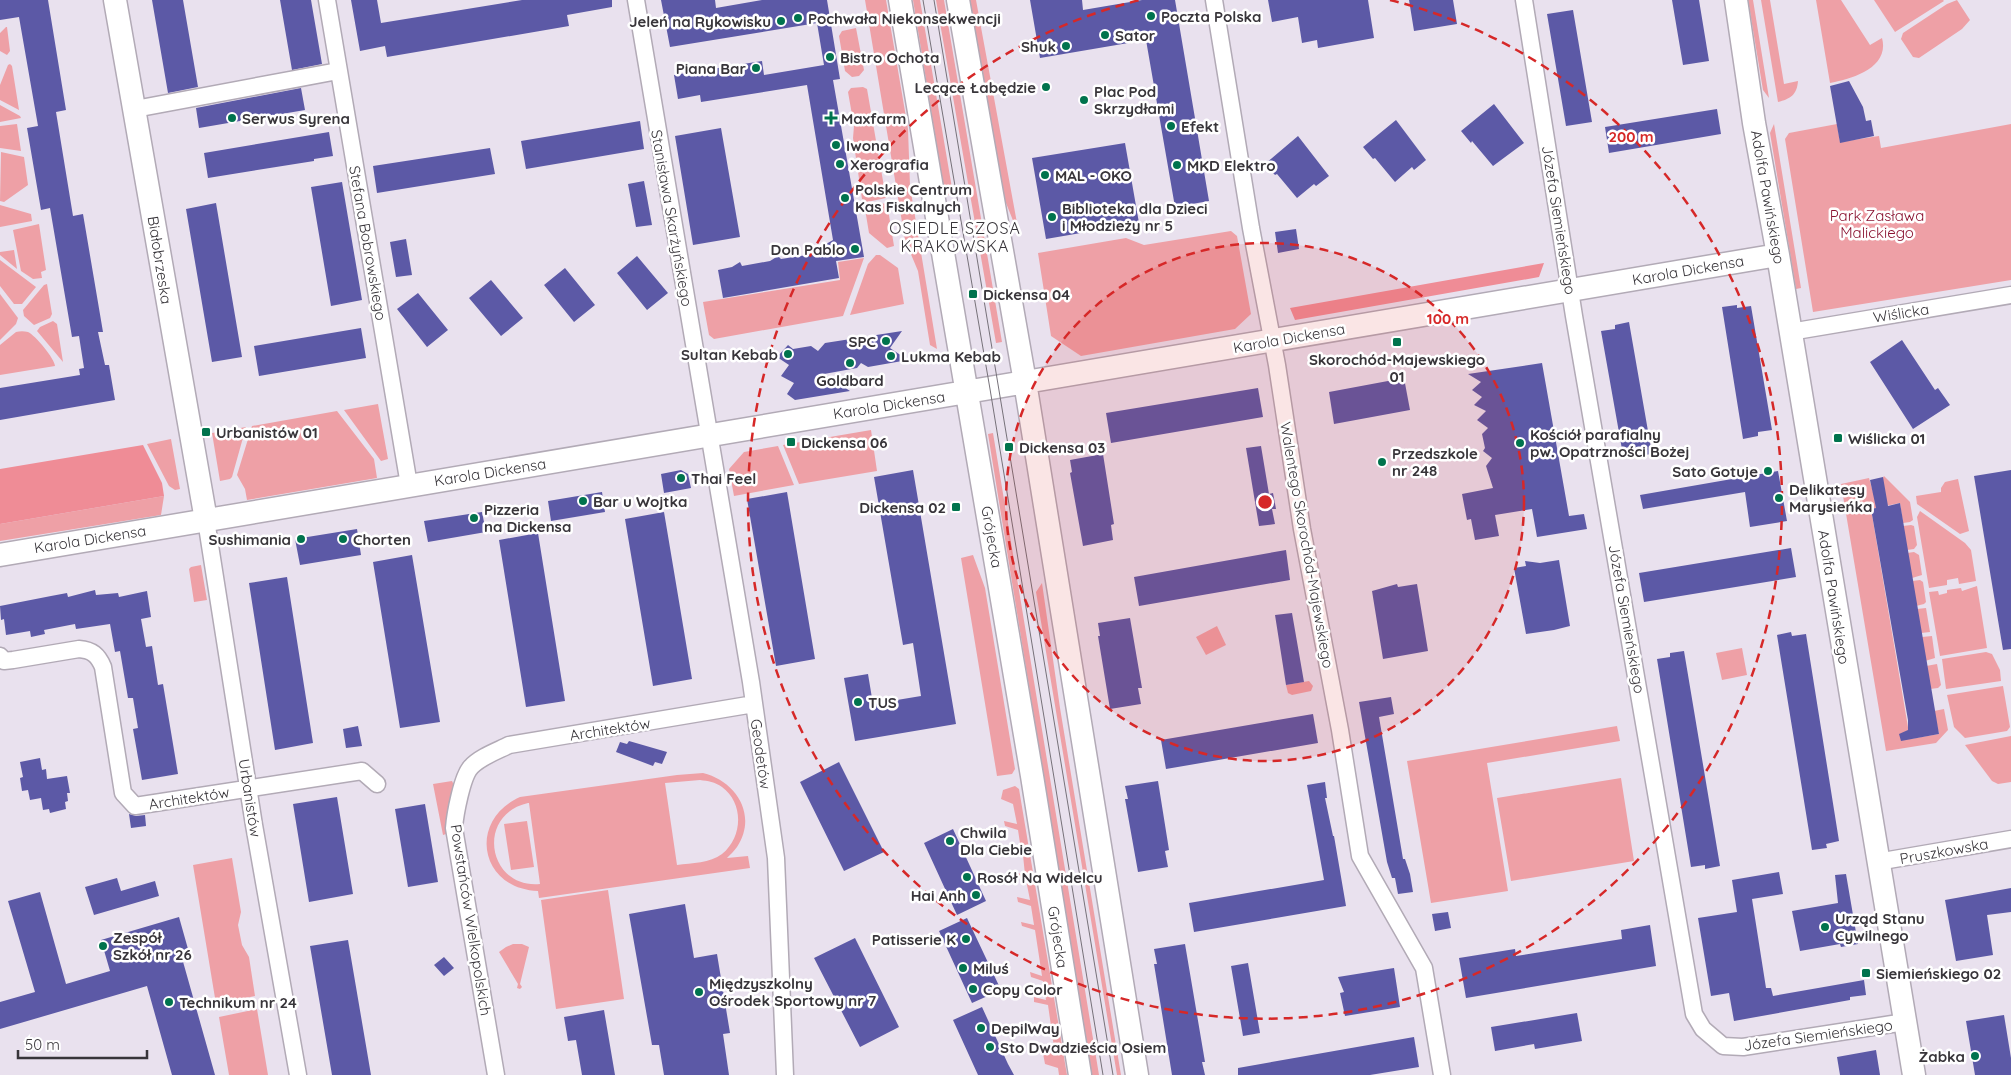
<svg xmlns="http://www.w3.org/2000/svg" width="2011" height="1075" font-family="Quicksand,sans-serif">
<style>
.green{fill:#eea0a6;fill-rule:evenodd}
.forest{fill:#ef8c96}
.building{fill:#5c59a6}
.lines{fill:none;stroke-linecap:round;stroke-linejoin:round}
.street-casing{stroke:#b2aab6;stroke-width:19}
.secondary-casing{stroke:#b2aab6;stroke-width:25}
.street{stroke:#fff;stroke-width:16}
.secondary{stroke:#fff;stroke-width:22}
.tram{stroke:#767179;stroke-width:1}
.ring{fill:none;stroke:#d62828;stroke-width:2.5;stroke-dasharray:9 6}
.poi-dot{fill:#00734d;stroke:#fff;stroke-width:2}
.labels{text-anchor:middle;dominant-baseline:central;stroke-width:5;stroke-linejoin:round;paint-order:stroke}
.poi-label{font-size:15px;font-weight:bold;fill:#38353a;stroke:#fff;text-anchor:start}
.street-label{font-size:15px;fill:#38353a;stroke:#fff}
.park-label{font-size:15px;fill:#8a1331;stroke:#fff}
.neighbourhood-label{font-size:16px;letter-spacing:1px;fill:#38353a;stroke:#fff}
.centre{fill:#d62828;stroke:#fff;stroke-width:2.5}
.ring-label{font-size:15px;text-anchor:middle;font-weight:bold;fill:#d62828;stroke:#fff;stroke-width:5;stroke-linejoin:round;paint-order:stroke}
</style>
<rect width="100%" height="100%" fill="#e9e1ee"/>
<path class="green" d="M865 0H886L908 129 910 186 937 349 930 345 918 271 905 240Z
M913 0H920L953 194 945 196Z
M936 0H944L1002 342 996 343Z
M966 0H976L1017 223H1014L1004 198Z
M1748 0H1753L1769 98 1763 90Z
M1761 0H1770L1784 84 1798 81C1797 95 1790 99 1778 102Z
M1816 0H1841L1870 45 1882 38C1890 68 1852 79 1830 83Z
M1874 0H1943L1944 1 1895 32Z
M1957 0 1970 20 1962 29 1919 58 1913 57 1901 39 1903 33 1947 4Z
M6 27H7L10 51 7 55 0 51V33Z
M856 28 864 70 859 76 852 77 845 71 839 36 842 31Z
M10 64 12 66 19 110 0 100V85L8 65Z
M863 87 867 89 886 198 867 202 862 199 853 138 854 126 848 92 851 88Z
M0 105 20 116 21 118 0 122Z
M17 124 21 151 0 148V126Z
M1774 124 1801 288 1796 289 1770 133Z
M1837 124 1840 142 1879 136 1881 148 2011 124V280L1813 312 1785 139 1789 133Z
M1 152 24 157 28 185 4 202 0 201Z
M887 203 894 246 887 248 869 233 865 209 868 206Z
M0 205 31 214 32 221 0 227Z
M39 224 46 270 41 272 42 278 33 279 21 271 13 230Z
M1231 231 1237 236 1251 314 1235 329 1081 356 1051 336 1038 253 1126 238 1144 245Z
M14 250 17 269 0 255V252Z
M876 255H880L898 268 904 304 850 315 868 264Z
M864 258 843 316 714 339 709 335 703 302 840 280 838 262Z
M0 260 36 287 22 304H14L0 286Z
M47 284 52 314 50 318 34 325 24 316 23 310 44 285Z
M0 294 18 318 16 324 0 340Z
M53 321 57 324 63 362 37 331 40 327Z
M16 332C20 331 24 331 28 332 35 335 55 359 55 366L0 375V345Z
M378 404 388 459 381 461 344 410Z
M337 411 374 459 377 478 247 500 245 489 237 475 252 426Z
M246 427 232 477 230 479 220 481 212 433Z
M871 430 877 471 799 484 783 445Z
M993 433 1099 1075H1092L988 434Z
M171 439 180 489 175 490 169 486 147 444Z
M778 446 794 485 734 496 729 469 744 452Z
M1884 476 1910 502 1913 520 1910 522 1903 523 1900 503 1871 509 1910 739 1939 734 1934 711 1944 709 1948 730 1936 743 1886 751 1841 484 1869 478 1873 492Z
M1958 479 1969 531 1960 534 1917 504 1916 496 1941 492V488L1945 482Z
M164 496 161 515 0 541V524Z
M1920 511 1965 543 1971 550 1976 581 1959 584 1958 578 1947 580V585L1929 588 1917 517Z
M1911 525 1914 526 1917 545 1914 549 1907 550 1903 526Z
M1914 552 1919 555 1922 575 1912 578 1907 553Z
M973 555 985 588 1015 769 1012 774 997 776 961 558Z
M201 565 207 600 194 602 189 569 191 567Z
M1920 580 1923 582 1926 602 1924 604 1916 606 1912 581Z
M1042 583 1060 708 1121 1075H1117L1036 592Z
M1977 586 1987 648 1940 656 1929 592 1938 591 1939 595 1947 593V590L1961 588 1962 591Z
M1926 608 1930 632 1921 633 1917 609Z
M1217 626 1226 645 1206 655 1196 637Z
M1932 636 1935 658 1925 661 1922 637Z
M1742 648 1747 675 1722 680 1716 653Z
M1986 652 1992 654 2000 670 2001 681 1946 689 1942 659Z
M1937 664 1941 685 1938 688 1930 689 1926 666Z
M1309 681 1313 686 1311 691 1292 695 1288 693 1286 685Z
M2003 686 2010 727 2007 731 1965 738 1954 727 1947 695Z
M1617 726 1620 741 1487 763 1508 891 1431 903 1407 761Z
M2011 736V782L1998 784 1992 781 1965 745Z
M703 773C736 781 758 815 737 847 734 851 730 855 727 858L748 856 750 868 539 898 538 891C480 889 467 821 520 797L677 775ZM700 780C708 781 715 782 722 787 744 803 743 837 722 854 710 863 692 863 677 865L665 783ZM528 803H529L540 884C488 889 475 815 528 803Z
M1621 778 1634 861 1511 881 1497 798Z
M452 781 455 787 449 833 443 835 433 784Z
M1015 786 1019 789 1067 1075H1059L1058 1068 1045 1064 1042 1048 1055 1051 1051 1030 1038 1027V1023L1051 1026 1048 1005 1034 1002V997L1046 1000 1043 981 1031 977 1030 972 1042 976 1035 930 1022 926 1021 922 1034 925 1031 906 1018 902 1017 897 1030 900 1026 880 1013 876V872L1025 875 1023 855 1009 850 1008 846 1021 850 1018 830 1005 826 1004 821 1017 824 1013 804 1001 799 1003 790Z
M527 821 534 867 511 870 504 824Z
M232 858 241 912 238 925 242 945 249 957 255 996 216 1004 193 865Z
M608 890 624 999 556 1009 541 900Z
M513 944H522L529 947 520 984 522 987 520 989 517 988 518 984 499 952 506 947Z
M257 1009 268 1075H229L219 1017Z"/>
<path class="forest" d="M1544 263 1539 277 1295 320 1290 308Z
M143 445 162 483 164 496 0 524V469Z"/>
<path class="building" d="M0 0H48L66 110 56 112 73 216 83 214 103 332H98L105 365H109L115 400 0 420V388L80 375 79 369 84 368 79 336 72 337 50 208 41 210 27 128 38 126 19 17 0 20Z
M152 0H183L198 87 168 93Z
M280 0H311L322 64 292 70Z
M351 0H377L381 23 522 0H612V7L567 15 569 26 387 57 385 46 360 51Z
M661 0H715L716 8 762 0H827L840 79 833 80 864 257 836 261 839 278 723 298 718 270 732 267 740 262 742 266 770 261 778 256 781 259 807 255 833 240 807 85 701 102 700 95 678 99 674 75 762 61 764 75 824 65 817 23 670 47Z
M1030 0H1082L1083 10 1142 0H1175L1209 201 1175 207 1146 40 1040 58Z
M1268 0H1368L1374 38 1318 48 1317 40 1302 43 1298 17 1272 22Z
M1409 0H1453L1457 24 1414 31Z
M1672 0H1699L1709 61 1683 65Z
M1573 10 1592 122 1566 126 1547 14Z
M1849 81 1863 107 1866 121 1871 120 1874 136 1840 143 1830 86Z
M301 88 305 110 199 128 196 108Z
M1494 104 1524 143 1493 166 1472 141 1471 143 1461 131Z
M1717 109 1721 134 1609 153 1605 127Z
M1396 120 1426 160 1414 170 1412 167 1395 182 1375 158 1373 159 1363 147Z
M640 121 644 149 526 169 521 141Z
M721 128 740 237 693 245 675 136Z
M329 132 333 156 314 159V161L208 178 204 153Z
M1298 136 1329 176 1316 186 1314 184 1297 198 1277 174 1275 175 1265 164Z
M1125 143 1139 223 1046 239 1032 158Z
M490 148 495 174 377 193 373 166Z
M644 181 652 225 636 227 628 184Z
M342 182 362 300 331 306 311 187Z
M216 203 242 357 212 362 186 209Z
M1296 229 1299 249 1278 253 1275 232Z
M406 239 412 275 396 277 390 242Z
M637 256 668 293 647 310 617 273Z
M565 268 595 305 574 322 544 285Z
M491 280 523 318 501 336 469 298Z
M418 293 448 330 427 347 397 309Z
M1737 305V308L1751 306 1772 430 1758 432V436L1743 439 1722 307Z
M1629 322 1652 454 1637 456 1636 453 1623 455 1601 331 1615 329V325Z
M361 328 366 358 259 376 254 346Z
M902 331 890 348 908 360 868 367 861 363 857 368 824 374 850 391 795 400 787 394 794 383 781 376 789 365 777 357 788 345 793 349 811 346 818 351 825 343Z
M1902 340 1935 390 1938 388 1950 405 1913 429 1870 362Z
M1542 363 1569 516 1584 514 1587 529 1537 537 1532 509 1495 515 1499 536 1475 540 1471 519 1467 520 1462 494 1493 488 1486 466 1492 458 1483 451 1485 448 1482 434 1488 428 1477 420 1486 411 1474 405 1482 397 1472 390 1481 382 1468 374Z
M1404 378 1410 410 1334 424 1329 392Z
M1258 388 1263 417 1111 443 1106 413Z
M1261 446 1269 494 1273 493 1276 509H1272L1275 524 1259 526 1246 448Z
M1103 454 1114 524 1111 525 1113 540 1083 546 1070 473 1072 472 1070 460Z
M681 470 688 474 691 488 664 493 661 474Z
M913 470 956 724 855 741 844 678 868 674 873 704 921 696 913 643 903 645 874 477Z
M2011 470V649L2003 650 1974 476Z
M1778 471 1787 521 1750 527 1745 492 1643 509 1640 495Z
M1883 477 1888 506 1900 503 1939 734 1901 741 1899 734 1908 730V720L1871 509 1876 508 1870 480Z
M602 492 605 512 551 521 548 501Z
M787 492 815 659 776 666 747 499Z
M482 512 486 532 428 542 424 521Z
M664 512 692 679 653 686 625 519Z
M357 529 361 555 300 565 295 539Z
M538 533 565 701 526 707 499 540Z
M1791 548 1796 577 1644 602 1639 573Z
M1286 550 1290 580 1139 606 1134 577Z
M412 555 440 722 400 728 373 562Z
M1559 560 1570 626 1554 630 1526 634 1514 568 1526 566 1525 561 1540 563Z
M287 577 313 743 275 750 249 583Z
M1397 584 1398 587 1417 584 1428 651 1383 659 1372 591Z
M95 590 96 595 118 593 119 597 147 591 151 617 141 619 146 647 152 646 158 685 163 684 178 774 142 780 133 729 138 728 133 698H128L120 651 115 652 110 624 76 629 75 624 44 630 45 634 31 637 30 631 6 635 4 619 1 620 0 606 51 596 67 593 68 597Z
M1292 613 1304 682 1286 685 1275 615Z
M1130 618 1142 688H1138L1141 704 1110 709 1098 636H1100L1098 623Z
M1791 632 1792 636 1806 634 1839 841 1826 844 1827 848 1812 850 1777 635Z
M1684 651 1720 866 1705 869V865L1691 867 1657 659 1670 657V653Z
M1391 697 1394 714 1379 717 1403 859H1405L1410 874 1413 892 1398 894 1395 878H1392L1387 862 1359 702Z
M1313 714 1318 743 1166 769 1161 740Z
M358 726 362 746 346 748 343 729Z
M629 741 667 752 662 764 655 762 653 766 616 752 620 742 627 744Z
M40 758 42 770 46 769 47 779 67 776 70 793H67L68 801 65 802 66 809 50 813 49 809 43 810 41 798 30 800 28 790 22 791 20 778 23 777 20 762Z
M839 762 884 852 844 871 800 782Z
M1158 781 1169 850 1165 851 1168 867 1138 872 1125 799H1128L1125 786Z
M1325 782 1327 798H1325L1333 836H1334L1346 906 1194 932 1189 903 1324 880 1307 785Z
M337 797 353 894 309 902 293 804Z
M425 804 438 882 408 887 395 809Z
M129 814 136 816 145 815 146 826 131 828Z
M953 829 986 901 957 915 924 843Z
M1779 872 1783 894 1752 899 1766 988H1771L1773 996 1864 980 1866 995 1850 997V1000L1734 1021 1729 993 1711 996 1698 918 1737 912 1732 880Z
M1846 874 1858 944 1841 947 1840 944 1800 951 1792 911 1838 903 1835 875Z
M117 878 121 891 155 881 159 896 94 915 85 887Z
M2011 888V912L1987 915 1993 955 1956 961 1945 900Z
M40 892 66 984 110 971 101 940 179 917 188 949 180 951 215 1075H172L147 986 0 1029V1002L35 992 8 901Z
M685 904 694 958 717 954 730 1033 723 1034 729 1075H664L659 1045H652L629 914Z
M1448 912 1451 928 1435 931 1432 914Z
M967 918 1001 990 972 1003 939 931Z
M1650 925 1656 966 1466 998 1459 958 1515 949 1516 956 1622 939 1621 930Z
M855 938 899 1027 860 1047 814 958Z
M348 940 371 1075H332L310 946Z
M1185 944 1205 1062H1202L1205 1075H1172L1154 964H1157L1154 949Z
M444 957 454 968 444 976 434 965Z
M1248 963 1260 1033 1243 1036 1231 966Z
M1394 968 1400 1007 1345 1016 1340 993 1344 992 1338 977Z
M982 1007 1008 1064 1014 1075H978L953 1020Z
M604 1010 615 1075H582L576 1040 568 1041 564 1017Z
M1577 1013 1582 1041 1535 1049 1534 1044 1495 1051 1491 1027Z
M2004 1015 2011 1058V1075H1975L1966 1021Z
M1414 1037 1419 1067 1370 1075H1238V1068Z
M1876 1050 1880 1075H1840L1837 1057Z"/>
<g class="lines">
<g class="street-casing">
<path id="street" d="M327 0 409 485
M636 0 751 682 776 858 785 1075
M1214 0 1251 228 1277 365 1302 529 1340 730 1360 856 1424 968 1442 1075
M1524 0 1574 316 1694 1014 1703 1029 1723 1046 1743 1047 1905 1022
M135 109 338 71
M1790 332 2011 295
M206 520 254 825 298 1075
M0 656 4 661 13 660 79 649C92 650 98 655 103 667L123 793 135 806 362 771 377 784
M1877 862 2011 839
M496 1075 454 828C455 815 462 776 471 767 480 757 497 751 509 745L754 704"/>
</g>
<g class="secondary-casing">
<path id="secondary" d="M115 0 206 520
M900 0 1032 776 1080 1075
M958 0 1025 382 1137 1075
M1736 0 1754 123 1778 255 1914 1075
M0 555 1778 255"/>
</g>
<use href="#street" class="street"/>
<use href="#secondary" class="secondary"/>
<path class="tram" d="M923 0 990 389 1103 1075
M934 0 1113 1075"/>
</g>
<circle cx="1265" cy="502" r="259" fill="#d62828" fill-opacity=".12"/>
<g class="ring">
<circle cx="1265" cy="502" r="259"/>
<path d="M1390 0A517 517 0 1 1 1140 0"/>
</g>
<g class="poi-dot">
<circle cx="1151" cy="16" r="5"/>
<circle cx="798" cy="18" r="5"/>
<circle cx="781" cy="21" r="5"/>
<circle cx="1105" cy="35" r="5"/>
<circle cx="1066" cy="46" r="5"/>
<circle cx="830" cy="57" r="5"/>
<circle cx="756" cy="68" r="5"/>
<circle cx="1046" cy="87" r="5"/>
<circle cx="1084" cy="100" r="5"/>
<circle cx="232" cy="118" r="5"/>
<path d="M828.5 110.5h5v5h5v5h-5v5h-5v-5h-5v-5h5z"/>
<circle cx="1171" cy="126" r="5"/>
<circle cx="836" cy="145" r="5"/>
<circle cx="840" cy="164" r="5"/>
<circle cx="1177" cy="165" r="5"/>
<circle cx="1045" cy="175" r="5"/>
<circle cx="845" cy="198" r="5"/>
<circle cx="1052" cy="217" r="5"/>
<circle cx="855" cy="249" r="5"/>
<rect x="968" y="289" width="10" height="10" rx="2.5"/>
<circle cx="886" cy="341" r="5"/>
<rect x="1392" y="337" width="10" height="10" rx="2.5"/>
<circle cx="788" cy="354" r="5"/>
<circle cx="891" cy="356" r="5"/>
<circle cx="850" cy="363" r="5"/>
<rect x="201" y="427" width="10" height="10" rx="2.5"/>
<rect x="1833" y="433" width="10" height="10" rx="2.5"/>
<rect x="786" y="437" width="10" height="10" rx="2.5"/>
<circle cx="1520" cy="443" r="5"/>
<rect x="1004" y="442" width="10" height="10" rx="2.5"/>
<circle cx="1382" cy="462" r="5"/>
<circle cx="1768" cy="471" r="5"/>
<circle cx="681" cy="478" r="5"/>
<circle cx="1779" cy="498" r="5"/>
<circle cx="583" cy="501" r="5"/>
<rect x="951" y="502" width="10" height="10" rx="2.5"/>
<circle cx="474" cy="518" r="5"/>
<circle cx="301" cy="539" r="5"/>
<circle cx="343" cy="539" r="5"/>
<circle cx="858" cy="702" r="5"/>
<circle cx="950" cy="841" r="5"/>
<circle cx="967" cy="877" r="5"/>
<circle cx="976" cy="895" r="5"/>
<circle cx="1825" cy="927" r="5"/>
<circle cx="966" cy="939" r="5"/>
<circle cx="103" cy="946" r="5"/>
<circle cx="963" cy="968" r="5"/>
<rect x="1861" y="968" width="10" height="10" rx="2.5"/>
<circle cx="973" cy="989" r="5"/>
<circle cx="699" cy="992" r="5"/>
<circle cx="169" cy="1002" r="5"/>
<circle cx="981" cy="1028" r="5"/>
<circle cx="990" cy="1047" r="5"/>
<circle cx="1975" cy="1056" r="5"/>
</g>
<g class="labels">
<g class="poi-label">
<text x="1161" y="16">Poczta Polska</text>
<text x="808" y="18">Pochwała Niekonsekwencji</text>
<text x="771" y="21" text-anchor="end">Jeleń na Rykowisku</text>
<text x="1115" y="35">Sator</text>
<text x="1056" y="46" text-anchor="end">Shuk</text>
<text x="840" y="57">Bistro Ochota</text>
<text x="746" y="68" text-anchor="end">Piana Bar</text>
<text x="1036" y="87" text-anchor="end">Lecące Łabędzie</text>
<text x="1094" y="91">Plac Pod<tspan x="1094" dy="17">Skrzydłami</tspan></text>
<text x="242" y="118">Serwus Syrena</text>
<text x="841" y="118">Maxfarm</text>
<text x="1181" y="126">Efekt</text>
<text x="846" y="145">Iwona</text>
<text x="850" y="164">Xerografia</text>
<text x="1187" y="165">MKD Elektro</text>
<text x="1055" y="175">MAL - OKO</text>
<text x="855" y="189">Polskie Centrum<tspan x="855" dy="17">Kas Fiskalnych</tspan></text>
<text x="1062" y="208">Biblioteka dla Dzieci<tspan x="1062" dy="17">i Młodzieży nr 5</tspan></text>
<text x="845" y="249" text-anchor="end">Don Pablo</text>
<text x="983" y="294">Dickensa 04</text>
<text x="876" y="341" text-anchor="end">SPC</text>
<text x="778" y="354" text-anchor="end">Sultan Kebab</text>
<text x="901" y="356">Lukma Kebab</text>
<text x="1397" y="359" text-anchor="middle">Skorochód-Majewskiego<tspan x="1397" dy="17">01</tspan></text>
<text x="850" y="380" text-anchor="middle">Goldbard</text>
<text x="216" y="432">Urbanistów 01</text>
<text x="1530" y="434">Kościół parafialny<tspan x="1530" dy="17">pw. Opatrzności Bożej</tspan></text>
<text x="1848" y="438">Wiślicka 01</text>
<text x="801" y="442">Dickensa 06</text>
<text x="1019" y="447">Dickensa 03</text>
<text x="1392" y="453">Przedszkole<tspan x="1392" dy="17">nr 248</tspan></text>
<text x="1758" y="471" text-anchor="end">Sato Gotuje</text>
<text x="691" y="478">Thai Feel</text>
<text x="1789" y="489">Delikatesy<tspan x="1789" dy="17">Marysieńka</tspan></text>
<text x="593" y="501">Bar u Wojtka</text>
<text x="946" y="507" text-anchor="end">Dickensa 02</text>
<text x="484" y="509">Pizzeria<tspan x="484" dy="17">na Dickensa</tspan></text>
<text x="291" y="539" text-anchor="end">Sushimania</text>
<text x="353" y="539">Chorten</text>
<text x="868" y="702">TUS</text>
<text x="960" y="832">Chwila<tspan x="960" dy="17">Dla Ciebie</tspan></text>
<text x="977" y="877">Rosół Na Widelcu</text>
<text x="966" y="895" text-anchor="end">Hai Anh</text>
<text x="1835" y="918">Urząd Stanu<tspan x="1835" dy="17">Cywilnego</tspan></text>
<text x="113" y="937">Zespół<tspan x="113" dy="17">Szkół nr 26</tspan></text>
<text x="956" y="939" text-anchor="end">Patisserie K</text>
<text x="973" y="968">Miluś</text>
<text x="1876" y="973">Siemieńskiego 02</text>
<text x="709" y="983">Międzyszkolny<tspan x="709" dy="17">Ośrodek Sportowy nr 7</tspan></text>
<text x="983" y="989">Copy Color</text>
<text x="179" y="1002">Technikum nr 24</text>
<text x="991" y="1028">DepilWay</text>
<text x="1000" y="1047">Sto Dwadzieścia Osiem</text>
<text x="1965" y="1056" text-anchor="end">Żabka</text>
</g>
<g class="street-label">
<text transform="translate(1768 197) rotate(80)">Adolfa Pawińskiego</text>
<text transform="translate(672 218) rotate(80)">Stanisława Skarżyńskiego</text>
<text transform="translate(1559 220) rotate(81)">Józefa Siemieńskiego</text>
<text transform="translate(368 243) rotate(80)">Stefana Bobrowskiego</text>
<text transform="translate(160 260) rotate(81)">Białobrzeska</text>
<text transform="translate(1688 270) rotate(-10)">Karola Dickensa</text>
<text transform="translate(1901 313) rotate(-9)">Wiślicka</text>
<text transform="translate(1289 338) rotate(-10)">Karola Dickensa</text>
<text transform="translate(889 405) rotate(-9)">Karola Dickensa</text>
<text transform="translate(490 472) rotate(-9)">Karola Dickensa</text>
<text transform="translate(992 537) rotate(80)">Grójecka</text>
<text transform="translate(90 539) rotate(-9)">Karola Dickensa</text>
<text transform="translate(1307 545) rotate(80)">Walentego Skorochód-Majewskiego</text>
<text transform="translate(1834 597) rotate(81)">Adolfa Pawińskiego</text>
<text transform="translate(1627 619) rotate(80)">Józefa Siemieńskiego</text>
<text transform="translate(610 729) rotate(-9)">Architektów</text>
<text transform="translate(761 754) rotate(82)">Geodetów</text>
<text transform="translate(189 798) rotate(-9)">Architektów</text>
<text transform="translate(250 798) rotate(81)">Urbanistów</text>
<text transform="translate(1944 851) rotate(-10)">Pruszkowska</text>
<text transform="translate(471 920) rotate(81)">Powstańców Wielkopolskich</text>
<text transform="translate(1058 937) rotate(81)">Grójecka</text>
<text transform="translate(1818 1035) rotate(-8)">Józefa Siemieńskiego</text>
</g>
<g class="park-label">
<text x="1877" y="215">Park Zasława<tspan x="1877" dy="17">Malickiego</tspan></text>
</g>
<g class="neighbourhood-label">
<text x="955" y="228">OSIEDLE SZOSA<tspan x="955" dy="18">KRAKOWSKA</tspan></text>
</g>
</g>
<circle cx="1265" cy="502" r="8" class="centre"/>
<g class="ring-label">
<text x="1631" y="142">200 m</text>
<text x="1448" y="324">100 m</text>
</g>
<path d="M18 1050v8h129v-8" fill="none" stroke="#38353a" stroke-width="2.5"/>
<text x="25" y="1050" font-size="15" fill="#38353a" stroke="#ffffff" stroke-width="4" paint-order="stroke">50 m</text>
</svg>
